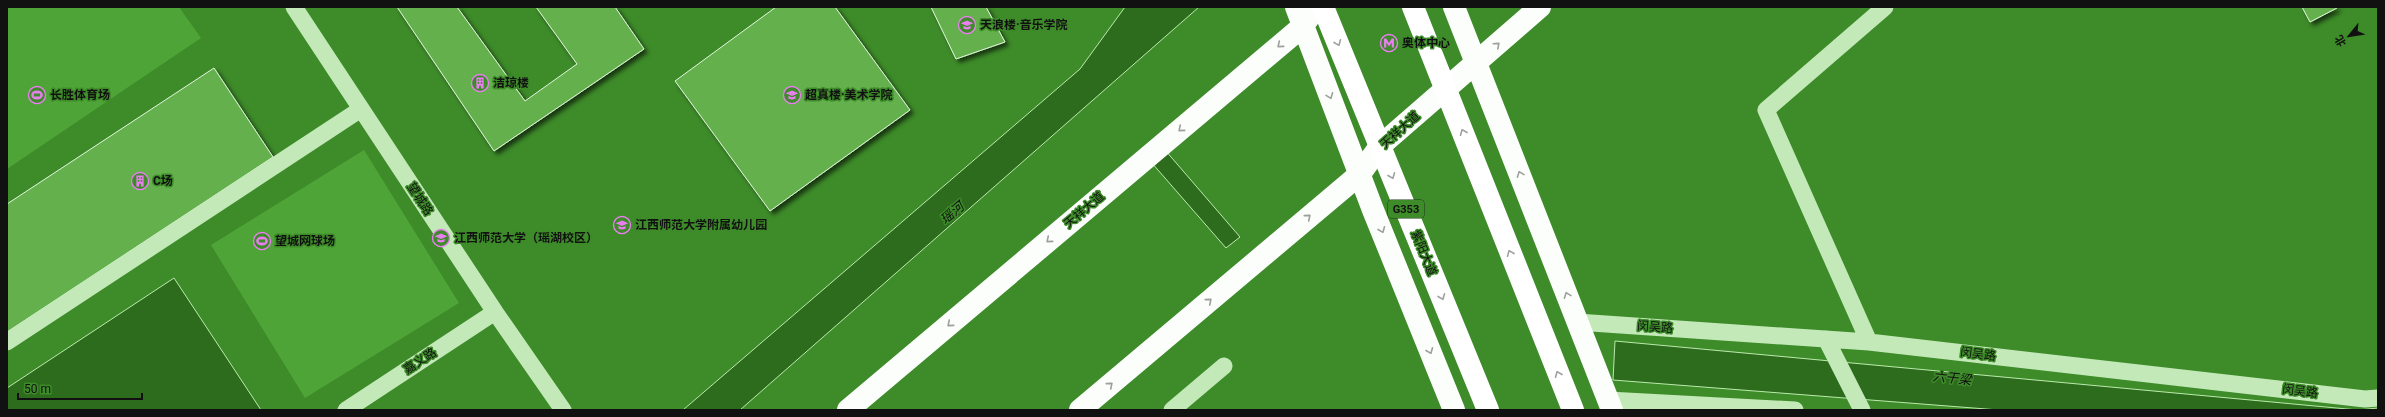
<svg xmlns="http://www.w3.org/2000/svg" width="2385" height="417" font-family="Roboto,'Noto Sans SC',sans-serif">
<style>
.green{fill:#4fa437}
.water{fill:#2d6c1d;stroke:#bbeaac}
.building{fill:#63b04e;stroke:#e2f7dc;filter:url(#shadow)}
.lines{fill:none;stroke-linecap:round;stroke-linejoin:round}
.street{stroke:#c3e9b8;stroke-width:17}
.primary{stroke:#fbfefa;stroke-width:22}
.highway{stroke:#fff;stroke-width:22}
.oneway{stroke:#a0a0a0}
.oneway2{stroke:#9d9f9d}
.labels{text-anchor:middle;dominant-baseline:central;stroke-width:3;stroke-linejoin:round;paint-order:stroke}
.shield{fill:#3d8b29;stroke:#1e3618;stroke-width:1}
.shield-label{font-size:11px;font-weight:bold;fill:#111}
.poi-label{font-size:12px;font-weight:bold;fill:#111;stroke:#3d8b29;text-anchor:start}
.street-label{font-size:12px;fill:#111;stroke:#3d8b29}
.water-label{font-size:13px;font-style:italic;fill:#111;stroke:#3d8b29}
</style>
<defs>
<filter id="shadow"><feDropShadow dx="3.5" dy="3.5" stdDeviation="2" flood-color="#0009"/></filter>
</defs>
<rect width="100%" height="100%" fill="#3d8b29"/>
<path class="green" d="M7 7H179L201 38 7 169Z
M364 150 459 303 305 398 211 245Z"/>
<path class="water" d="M1125 7H1199L740 410H683L1080 69Z
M1165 150 1240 237 1226 248 1151 162Z
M174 278 261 410H7V388Z
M1615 341 2358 410 2378 408V410H1999L1613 380Z"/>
<path class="building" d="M397 7H457L525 101 577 64 536 7H615L644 49 494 151Z
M776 7H835L910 110 770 211 675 81Z
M931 7H986L1005 42 956 59Z
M2302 7H2336L2337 8 2310 22Z
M214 68 273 157 7 332V204Z"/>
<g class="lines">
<path class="street" d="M294 7 495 312 563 410
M1577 322 1869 342 2365 399 2378 398
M1826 339 1862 410
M7 342 361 109
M1869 342 1766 110 1885 7
M1608 400 1795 410
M346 410 495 312
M1172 410 1224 366"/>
<path class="primary" d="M1296 7 1373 210 1454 410
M1454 7 1612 410
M848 410 1303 26 1316 7
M1080 410 1360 174 1380 146 1540 7"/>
<path class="highway" d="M1323 7 1488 410
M1413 7 1573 410"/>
</g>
<defs><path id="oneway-chevron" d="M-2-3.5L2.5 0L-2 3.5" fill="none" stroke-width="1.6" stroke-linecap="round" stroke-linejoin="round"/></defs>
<g class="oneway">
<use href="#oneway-chevron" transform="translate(1338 43) rotate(68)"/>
<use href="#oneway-chevron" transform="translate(1463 132) rotate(-112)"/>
<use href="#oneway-chevron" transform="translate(1392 176) rotate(68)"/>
<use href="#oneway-chevron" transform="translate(1510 253) rotate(-112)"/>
<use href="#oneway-chevron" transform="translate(1442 297) rotate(68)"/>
<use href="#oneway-chevron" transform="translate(1558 374) rotate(-112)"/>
</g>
<g class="oneway2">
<use href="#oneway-chevron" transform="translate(1280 45) rotate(140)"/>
<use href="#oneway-chevron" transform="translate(1497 45) rotate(-42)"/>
<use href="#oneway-chevron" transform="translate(1330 96) rotate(69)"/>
<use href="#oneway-chevron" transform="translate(1181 129) rotate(140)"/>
<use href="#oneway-chevron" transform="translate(1520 174) rotate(-111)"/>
<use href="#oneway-chevron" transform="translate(1308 217) rotate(-40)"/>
<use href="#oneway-chevron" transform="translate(1382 230) rotate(68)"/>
<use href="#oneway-chevron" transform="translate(1049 240) rotate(140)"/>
<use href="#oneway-chevron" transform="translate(1567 295) rotate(-111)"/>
<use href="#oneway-chevron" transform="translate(1209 301) rotate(-40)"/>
<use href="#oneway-chevron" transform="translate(950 324) rotate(140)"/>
<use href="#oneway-chevron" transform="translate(1430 351) rotate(68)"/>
<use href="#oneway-chevron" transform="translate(1110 385) rotate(-40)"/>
</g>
<defs>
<g id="university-ring" transform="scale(0.9)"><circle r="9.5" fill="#3d8b29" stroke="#ea7ef1" stroke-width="1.5"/><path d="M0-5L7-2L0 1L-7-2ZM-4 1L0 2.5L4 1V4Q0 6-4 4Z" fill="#ea7ef1"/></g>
<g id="metro-ring" transform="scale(0.9)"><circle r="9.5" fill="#3d8b29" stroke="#ea7ef1" stroke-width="1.5"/><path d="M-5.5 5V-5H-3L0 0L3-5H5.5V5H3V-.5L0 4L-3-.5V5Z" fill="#ea7ef1"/></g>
<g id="building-ring" transform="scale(0.9)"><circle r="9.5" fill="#3d8b29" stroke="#ea7ef1" stroke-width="1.5"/><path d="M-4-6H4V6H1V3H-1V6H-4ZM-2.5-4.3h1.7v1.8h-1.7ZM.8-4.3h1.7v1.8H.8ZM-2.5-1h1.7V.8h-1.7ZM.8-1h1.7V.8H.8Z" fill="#ea7ef1"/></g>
<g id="stadium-ring" transform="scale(0.9)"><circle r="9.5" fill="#3d8b29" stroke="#ea7ef1" stroke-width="1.5"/><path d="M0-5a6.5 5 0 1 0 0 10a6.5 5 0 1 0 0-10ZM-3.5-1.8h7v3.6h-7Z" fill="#ea7ef1"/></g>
<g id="school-ring" transform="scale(0.9)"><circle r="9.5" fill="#3d8b29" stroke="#ea7ef1" stroke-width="1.5"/><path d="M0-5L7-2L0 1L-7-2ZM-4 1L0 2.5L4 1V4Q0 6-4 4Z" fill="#ea7ef1"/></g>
</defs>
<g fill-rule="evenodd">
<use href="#university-ring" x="967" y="25"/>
<use href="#metro-ring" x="1389" y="43"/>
<use href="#building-ring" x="480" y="83"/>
<use href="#stadium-ring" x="37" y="95"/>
<use href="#university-ring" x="792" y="95"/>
<use href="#building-ring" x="140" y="181"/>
<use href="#school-ring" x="622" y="225"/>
<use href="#university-ring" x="441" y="238"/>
<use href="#stadium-ring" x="262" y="241"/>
</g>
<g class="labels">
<rect class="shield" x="1388" y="200" width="36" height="18" rx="3"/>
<g class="shield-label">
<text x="1406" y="209">G353</text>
</g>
<g class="poi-label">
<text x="980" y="25">天浪楼·音乐学院</text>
<text x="1402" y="43">奥体中心</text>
<text x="493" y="83">洁琼楼</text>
<text x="50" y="95">长胜体育场</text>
<text x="805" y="95">超真楼·美术学院</text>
<text x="153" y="181">C场</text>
<text x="635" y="225">江西师范大学附属幼儿园</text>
<text x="454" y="238">江西师范大学（瑶湖校区）</text>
<text x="275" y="241">望城网球场</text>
</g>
<g class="street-label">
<text transform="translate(1400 130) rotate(-42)">天祥大道</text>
<text transform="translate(420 199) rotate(57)">望城路</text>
<text transform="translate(1084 210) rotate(-40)">天祥大道</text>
<text transform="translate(1424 253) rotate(68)">紫阳大道</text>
<text transform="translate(1655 327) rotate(4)">闵吴路</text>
<text transform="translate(1978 354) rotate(7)">闵吴路</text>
<text transform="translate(420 361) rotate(-33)">嘉义路</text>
<text transform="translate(2300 391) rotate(7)">闵吴路</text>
</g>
<g class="water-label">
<text transform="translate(952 213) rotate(-40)">瑶河</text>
<text transform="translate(1952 378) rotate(6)">六干梁</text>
</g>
</g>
<rect width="2385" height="417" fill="none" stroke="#111111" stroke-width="16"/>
<g transform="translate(2349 36) rotate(240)" stroke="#3d8b29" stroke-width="3" paint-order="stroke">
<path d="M0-3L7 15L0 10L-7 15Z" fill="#111111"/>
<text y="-6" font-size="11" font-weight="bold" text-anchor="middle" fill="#111111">北</text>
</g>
<path d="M18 393v6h124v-6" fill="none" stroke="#111111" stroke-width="2"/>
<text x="24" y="393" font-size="12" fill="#111111" stroke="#3d8b29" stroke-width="3" paint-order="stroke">50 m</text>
</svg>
